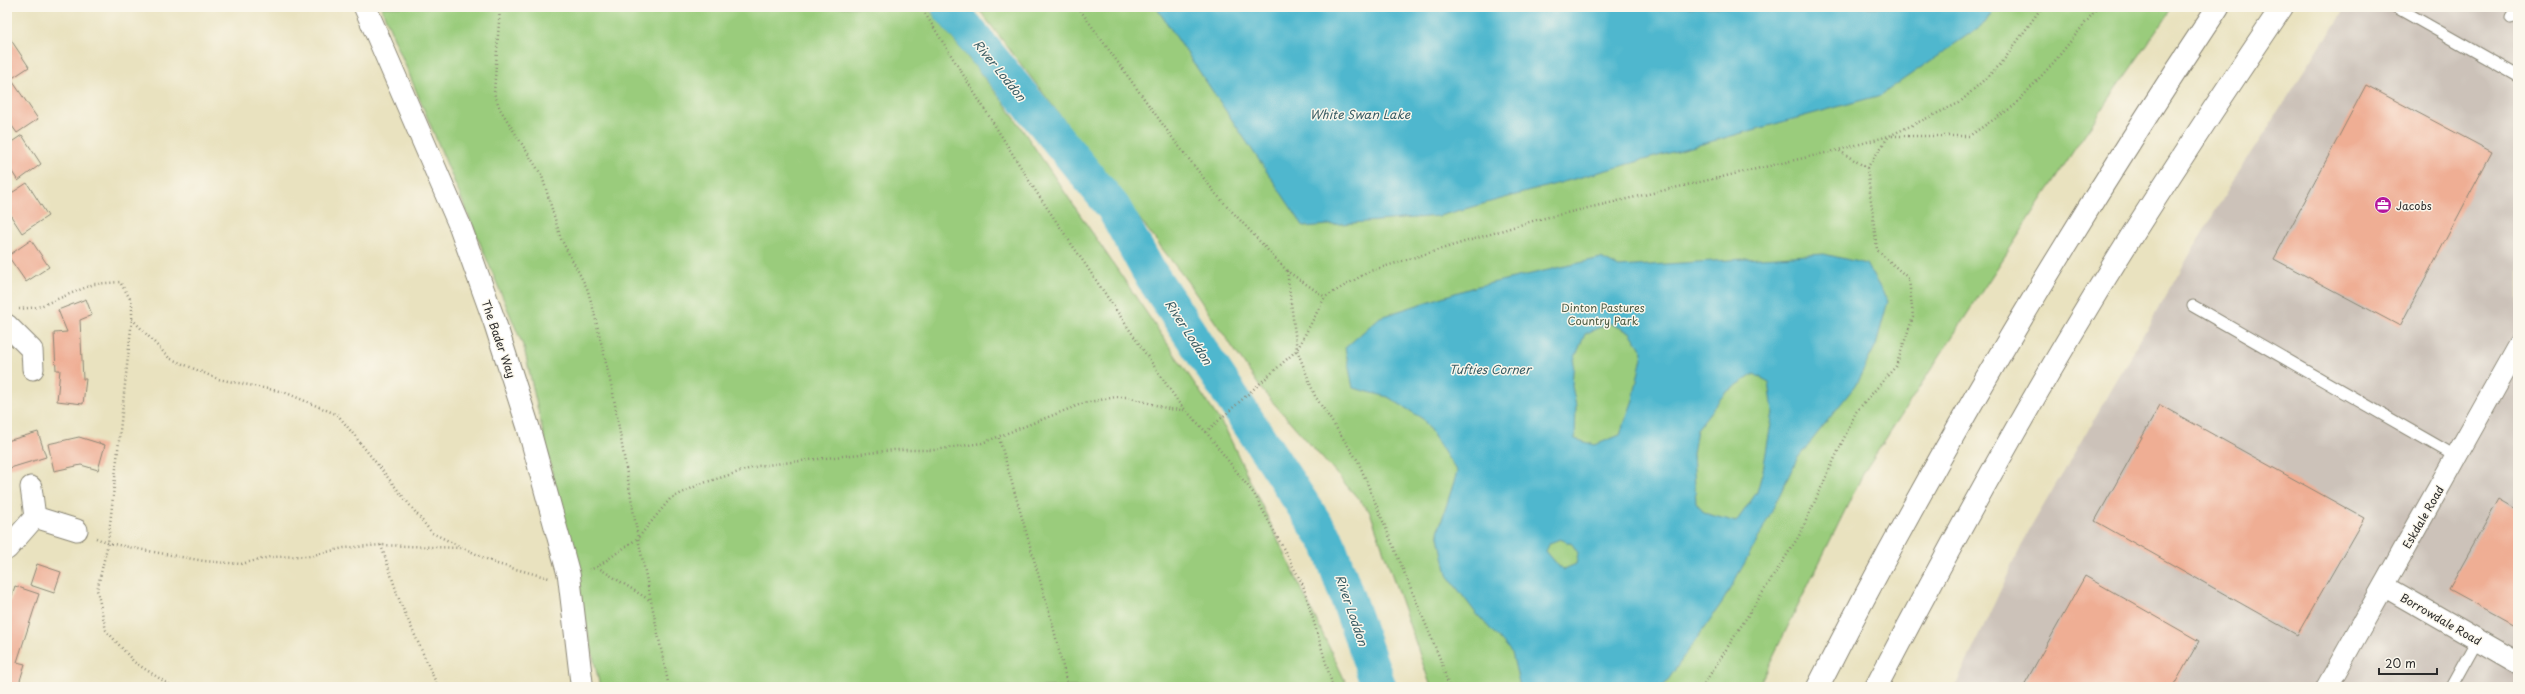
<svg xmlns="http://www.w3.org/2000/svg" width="2525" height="694" font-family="'Playpen Sans',sans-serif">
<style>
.industrial{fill:#ccc2b9}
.green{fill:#9acc7c;stroke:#627c54}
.water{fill:#50b7ce;stroke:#3e717c;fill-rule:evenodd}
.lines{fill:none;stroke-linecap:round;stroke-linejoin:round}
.river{stroke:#50b7ce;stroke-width:35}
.building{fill:#efae94}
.lane-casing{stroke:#8a8675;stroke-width:13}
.street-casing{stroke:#8a8675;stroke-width:23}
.secondary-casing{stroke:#8a8675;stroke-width:24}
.highway-casing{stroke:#8a8675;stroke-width:24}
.path{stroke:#8a8675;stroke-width:2.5;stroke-dasharray:1 3;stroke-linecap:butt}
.lane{stroke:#fff;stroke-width:11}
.street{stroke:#fff;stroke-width:21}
.secondary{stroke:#fff;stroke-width:22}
.highway{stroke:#fff;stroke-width:22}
.labels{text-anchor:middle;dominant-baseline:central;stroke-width:3;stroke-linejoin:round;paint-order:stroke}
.poi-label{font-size:11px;fill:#2b2b2b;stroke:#fbf7ec;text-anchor:start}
.park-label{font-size:11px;fill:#4c5b43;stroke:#fbf7ec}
.street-label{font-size:11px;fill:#2b2b2b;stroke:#fbf7ec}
.water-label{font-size:12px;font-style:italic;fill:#385c64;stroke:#fbf7ec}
</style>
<rect width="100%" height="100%" fill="#fbf7ec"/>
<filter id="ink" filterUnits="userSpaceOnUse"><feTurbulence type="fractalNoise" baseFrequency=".025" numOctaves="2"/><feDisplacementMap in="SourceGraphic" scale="8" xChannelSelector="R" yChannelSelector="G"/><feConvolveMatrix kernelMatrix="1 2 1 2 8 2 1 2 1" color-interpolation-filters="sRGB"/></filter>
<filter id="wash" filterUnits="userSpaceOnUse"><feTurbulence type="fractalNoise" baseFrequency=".012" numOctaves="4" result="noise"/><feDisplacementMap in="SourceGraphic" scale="16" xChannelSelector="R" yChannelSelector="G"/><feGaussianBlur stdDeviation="0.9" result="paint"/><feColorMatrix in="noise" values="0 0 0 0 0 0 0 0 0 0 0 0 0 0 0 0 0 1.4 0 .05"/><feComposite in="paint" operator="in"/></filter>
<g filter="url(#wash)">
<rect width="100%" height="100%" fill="#e9e2bf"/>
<path class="industrial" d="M2346 7H2518V687H1955L2027 534 2228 189Z"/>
<path class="green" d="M381 7H927L1005 104 1226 430 1348 687H600L524 348Z
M977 7H2173L2080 141 1864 472 1758 687H1431L1370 512 1262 390 1187 281Z"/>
<path class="water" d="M1156 7H1995L1985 23 1881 95 1439 216 1304 227Z
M1824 254 1866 264 1888 301 1876 345 1855 386 1797 459 1756 543 1723 601 1663 687H1520L1512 653 1475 612 1447 575 1438 532 1457 472 1423 419 1388 397 1353 388 1345 348 1380 317 1474 287 1601 258 1619 267ZM1609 323 1630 332 1643 352 1633 400 1620 435 1595 445 1575 439 1576 406 1572 386 1574 360 1585 334ZM1754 374 1769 382 1773 412 1763 470 1757 492 1736 522 1704 513 1696 502 1693 454 1697 429 1725 393ZM1560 539 1572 544 1578 553 1576 564 1562 570 1546 551 1550 543Z"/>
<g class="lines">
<path class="river" d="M949 7 1113 207 1148 270 1328 543 1379 687"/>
</g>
<g id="blocks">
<path class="building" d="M7 34 29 67 11 79 38 119 17 133 7 119Z
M2366 85 2492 152 2400 326 2274 259Z
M22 135 41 164 18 181 7 164V145Z
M27 183 48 216 22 233 7 210V196Z
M31 240 49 267 26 282 8 256Z
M86 299 92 315 80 320 83 379H86L83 404 57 401 60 370H56L54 333 67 332 58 310Z
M2160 405 2364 518 2297 635 2095 521Z
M38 432 46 457 7 469V441Z
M79 437 105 445 98 470 81 465 54 471 48 444Z
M2499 499 2518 510V627L2449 589Z
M37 564 61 572 54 593 30 585Z
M2085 576 2199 641 2173 687H2023Z
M15 586 39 594 17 662 25 664 18 687H7V610Z"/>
</g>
</g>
<g filter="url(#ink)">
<use href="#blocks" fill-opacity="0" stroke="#8a8675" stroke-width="1"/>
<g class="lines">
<g class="lane-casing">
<path id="lane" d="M2396 7 2518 76
M2511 18 2518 7
M2193 306 2457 457
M2451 687 2477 640"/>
</g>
<g class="street-casing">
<path id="street" d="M7 325 32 350 33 369
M31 487 35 517
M7 549 35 517 77 530
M2384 586 2518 663
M2327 687 2518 346"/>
</g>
<g class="secondary-casing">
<path id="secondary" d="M365 7 460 226 495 323 528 426 569 576 582 687"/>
</g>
<g class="highway-casing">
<path id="highway" d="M1818 687C1937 452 2072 226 2218 7
M1876 687C1943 559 2012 432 2087 308 2149 205 2215 106 2282 7"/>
</g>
<path class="path" d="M500 7 494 93 500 109 542 176 561 239 587 288 593 308 613 393 638 538 669 687
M921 7 1035 190 1179 403 1206 432 1254 494 1303 585 1333 687
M1078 7 1171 136 1216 194 1287 271 1325 297
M1892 136H1969L2014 106 2054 62 2098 7
M1867 168 1889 136
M1287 271 1297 350 1315 396 1358 461 1441 661 1449 687
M19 309 38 307 94 284 120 282 132 302V319L108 543 97 590 106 630 134 662 173 687
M132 319 169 358 218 379 284 392 338 415 432 533 497 564 549 578
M1206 432 1297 350 1325 297 1370 271 1536 220 1838 150 1889 136 1959 103 2001 64 2042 7
M999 438 1052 622 1068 687
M96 538 108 543 154 552 204 561 241 564 270 557 309 556 344 548 381 545 460 548
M381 545 400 602 438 687
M597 567 651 601
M589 570 597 567 638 538 670 499 700 484 758 466 894 450H934L982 443 1084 403 1116 397H1128L1169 409 1184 410
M1702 687 1799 536 1856 412 1896 366 1913 317 1909 279 1877 250 1867 168 1838 150"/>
<use href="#lane" class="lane"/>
<use href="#street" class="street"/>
<use href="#secondary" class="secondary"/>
<use href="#highway" class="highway"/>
</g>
</g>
<defs>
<g id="office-disc" transform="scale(0.9)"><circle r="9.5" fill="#b5179e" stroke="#fbf7ec"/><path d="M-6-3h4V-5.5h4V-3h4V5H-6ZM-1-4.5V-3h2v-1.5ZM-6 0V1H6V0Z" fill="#fff"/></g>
</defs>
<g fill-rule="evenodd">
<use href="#office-disc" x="2383" y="205"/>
</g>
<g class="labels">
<g class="poi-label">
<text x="2396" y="205">Jacobs</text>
</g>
<g class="park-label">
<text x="1603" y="307">Dinton Pastures<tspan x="1603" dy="13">Country Park</tspan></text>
</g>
<g class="street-label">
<text transform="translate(499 339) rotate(71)">The Bader Way</text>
<text transform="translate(2423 517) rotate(-60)">Eskdale Road</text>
<text transform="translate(2441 619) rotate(30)">Borrowdale Road</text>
</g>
<g class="water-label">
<text transform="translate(1000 70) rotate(51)">River Loddon</text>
<text x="1360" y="114">White Swan Lake</text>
<text transform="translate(1189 332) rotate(57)">River Loddon</text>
<text x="1490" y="369">Tufties Corner</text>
<text transform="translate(1352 610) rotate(71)">River Loddon</text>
</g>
</g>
<rect width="2525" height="694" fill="none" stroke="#fbf7ec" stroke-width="24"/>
<path d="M2379 668v6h58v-6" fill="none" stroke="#2b2b2b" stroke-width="2"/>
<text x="2385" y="668" font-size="12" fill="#2b2b2b" stroke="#fbf7ec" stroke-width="3" paint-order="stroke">20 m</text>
</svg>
